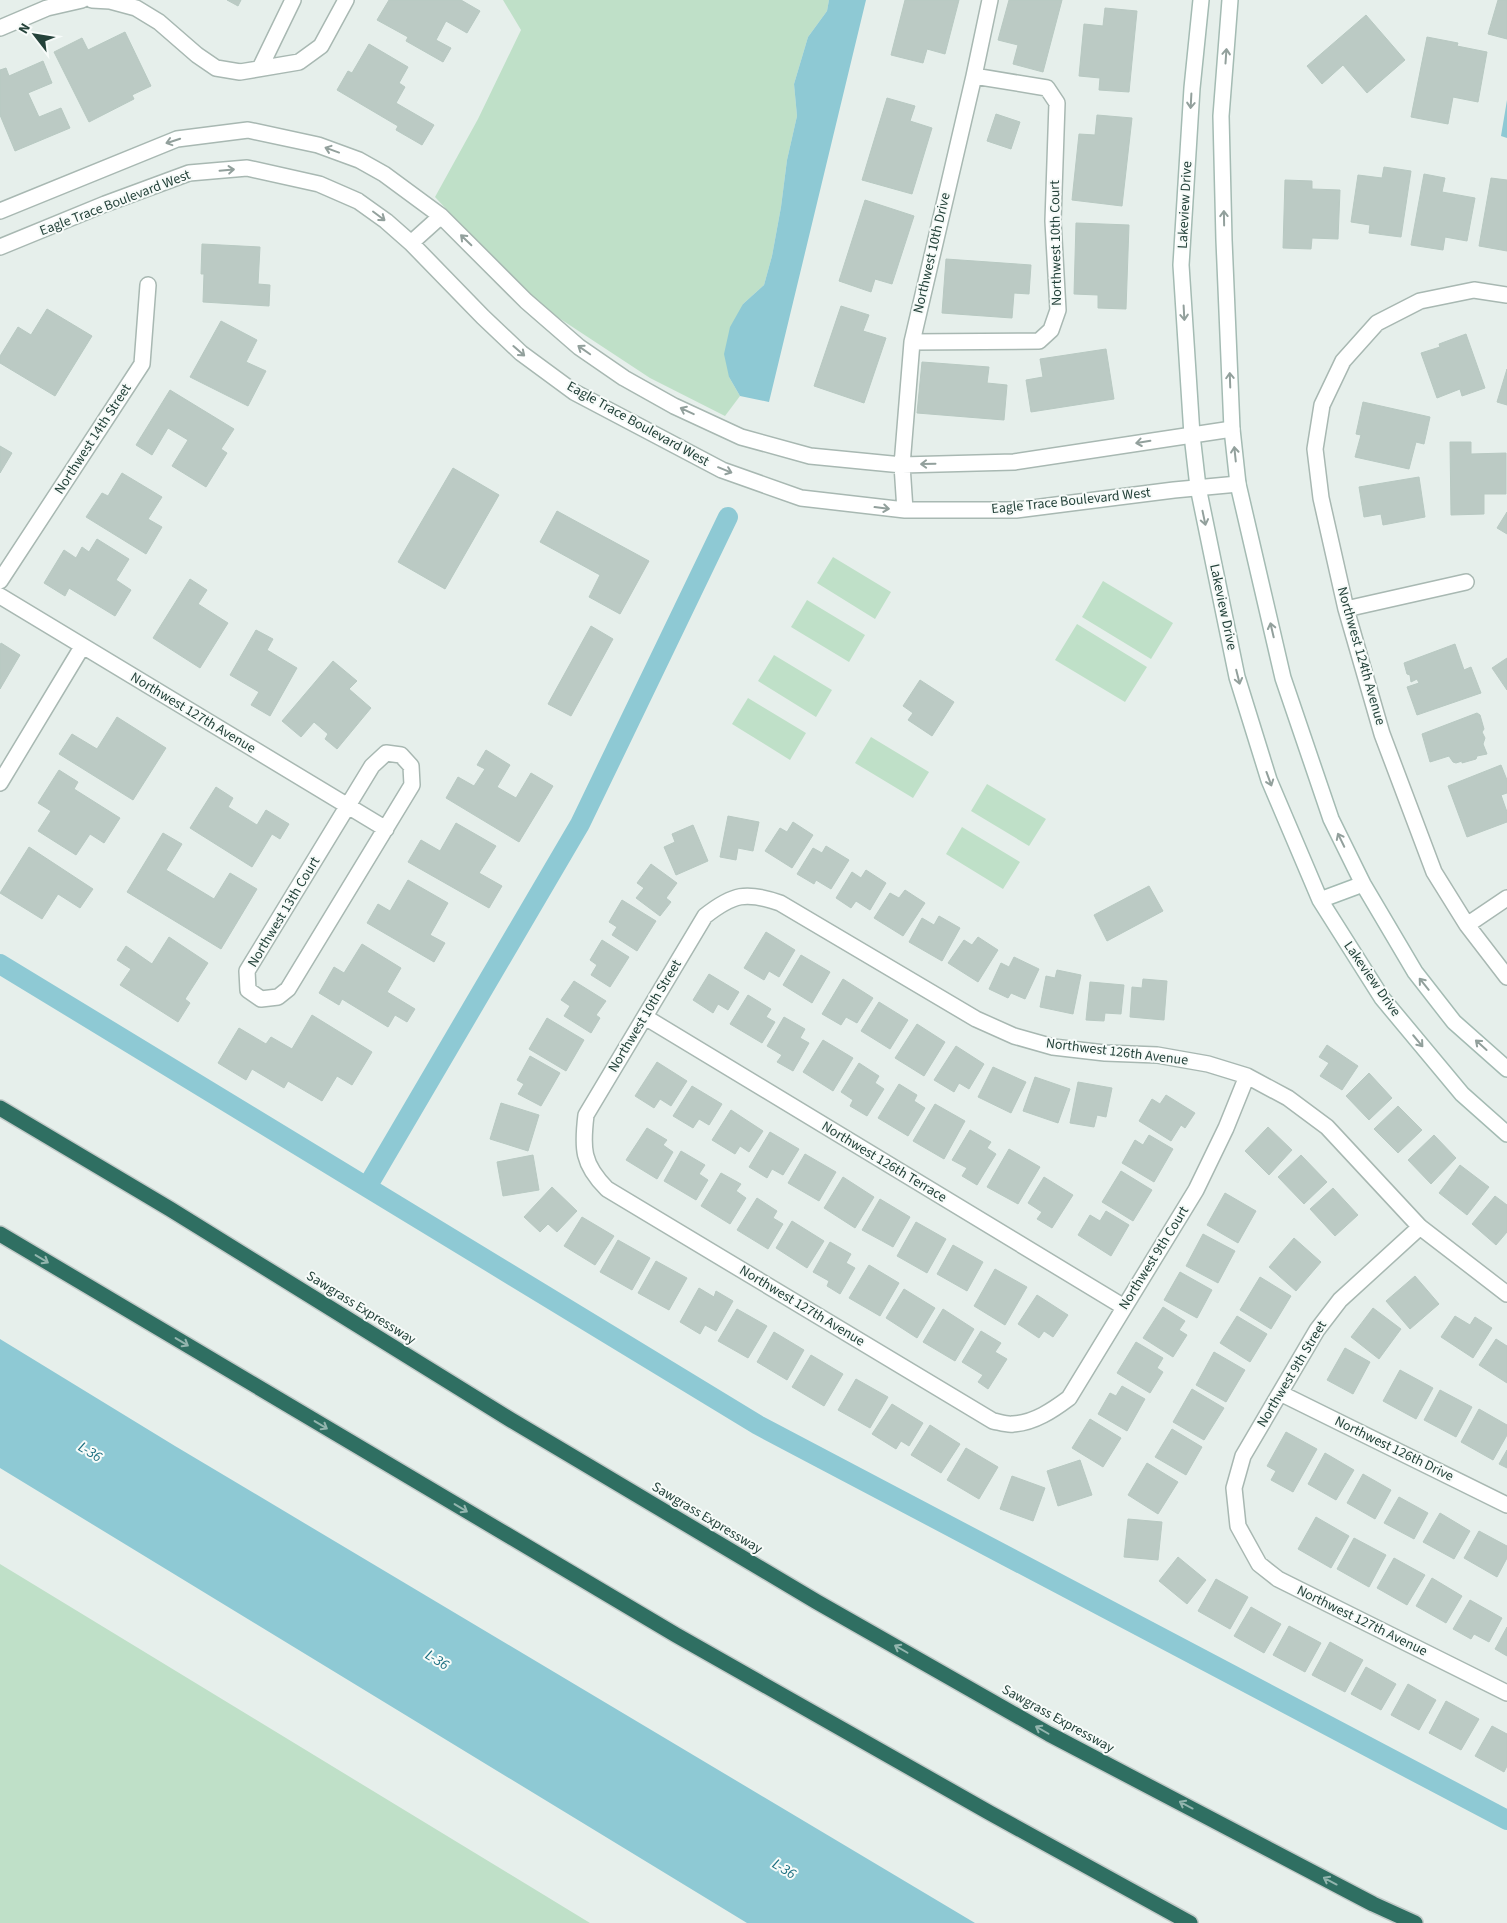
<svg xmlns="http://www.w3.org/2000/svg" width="1507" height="1923" font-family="'Source Sans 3',sans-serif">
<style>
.green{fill:#bfe0c8}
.water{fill:#8ec9d4}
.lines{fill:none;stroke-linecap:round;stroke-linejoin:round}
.canal{stroke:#8ec9d4;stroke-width:20}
.building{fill:#bbcac4;stroke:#b8c9c2}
.street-casing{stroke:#a8b8b2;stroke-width:18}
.secondary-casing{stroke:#a4bbb3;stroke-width:18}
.highway-casing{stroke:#c2cac8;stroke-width:18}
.street{stroke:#fff;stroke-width:15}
.secondary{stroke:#fff;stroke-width:15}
.highway{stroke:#2f6f62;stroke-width:15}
.oneway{stroke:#92a09c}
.oneway2{stroke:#93b5ae}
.labels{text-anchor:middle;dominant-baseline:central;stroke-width:4;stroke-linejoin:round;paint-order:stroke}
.street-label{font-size:14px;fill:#24423a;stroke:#f7fbf9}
.water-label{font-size:15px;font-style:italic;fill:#1c6f80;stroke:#f7fbf9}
</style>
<rect width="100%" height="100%" fill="#e6efeb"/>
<path class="green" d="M503 0H829L827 11 808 37 794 84 797 116 787 160 781 207 772 256 764 285 743 304 729 377 740 396 725 416 650 378 530 299 435 197 478 119 521 30Z
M833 557 891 592 875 619 817 583Z
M1103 581 1173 623 1151 659 1082 617Z
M807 600 865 635 849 662 791 627Z
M1077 624 1147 667 1125 702 1055 660Z
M774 655 832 690 816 717 758 681Z
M748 698 806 733 790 760 732 724Z
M871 737 929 772 913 798 855 763Z
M987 784 1046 819 1029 846 971 811Z
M962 827 1020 862 1003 889 946 854Z
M0 1564 590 1923H0Z"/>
<path class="water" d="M829 0H866L769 402 740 396 729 377 724 354 730 327 743 304 764 285 772 256 781 207 787 160 797 116 794 84 808 37 827 11Z
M1507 100V138L1501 136Z
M0 1339 175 1446 975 1923H747L0 1468Z"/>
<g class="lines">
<path class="canal" d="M0 964 758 1425 1507 1820
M367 1187 580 824 728 517"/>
</g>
<path class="building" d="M227 0H241L238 6Z
M389 0H461L480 11 467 33 446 21 436 40 451 48 443 62 406 41 408 37 377 20Z
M905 0H959L945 54 927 49 923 63 891 55Z
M1009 0H1062L1043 72 1013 64 1018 45 998 40Z
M1498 0H1507V39L1488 34Z
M1105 8 1137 11 1129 92 1099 90 1100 78 1079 76 1084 24 1103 26Z
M1366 15 1405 60 1367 93 1343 65 1322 84 1307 66Z
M125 32 151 86 132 95 134 99 89 122 54 52 82 38 88 50Z
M1427 37 1458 43 1457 46 1487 52 1478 102 1453 97 1448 124 1411 117Z
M369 44 408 67 399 83 405 87 396 103 434 125 422 145 396 130 398 126 337 90 348 71 352 73Z
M43 61 52 83 28 93 39 117 61 108 70 128 15 151 0 115V70L6 68 9 76Z
M887 98 915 106 910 121 932 128 912 194 862 180Z
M996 114 1020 122 1011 149 987 141Z
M1097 115 1132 118 1122 206 1072 200 1079 134 1095 135Z
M1384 167 1411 171 1401 237 1369 233 1370 225 1351 222 1358 175 1382 178Z
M1424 174 1445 178 1442 192 1475 198 1467 241 1445 237 1443 250 1411 245Z
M1491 178 1507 180V251L1479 246Z
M1285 180 1312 181V189L1340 190 1338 239 1312 238 1311 249 1283 248Z
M865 200 914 216 892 284 875 279 871 292 839 281Z
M1076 223 1129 225 1126 309 1098 308V295L1074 294Z
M202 244 260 247 258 284 270 285 269 306 203 302 204 274H201Z
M946 259 1031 265 1029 294 1014 293 1012 318 942 313Z
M841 306 869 315 863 331 886 338 864 403 814 386Z
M47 309 92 336 55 396 0 363V356L18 327 31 335Z
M221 321 257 340 246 362 266 371 248 406 190 377Z
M1466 334 1485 388 1462 396 1460 389 1437 398 1421 353 1440 347 1439 344Z
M1106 349 1114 399 1031 412 1026 380 1043 377 1040 359Z
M922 362 989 367 987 383 1007 385 1004 420 917 413Z
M1507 369V405L1497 402Z
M170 390 234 429 221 449 227 453 206 487 172 466 188 440 168 428 152 455 136 445Z
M1363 402 1430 417 1424 444 1416 442 1409 469 1355 457 1361 435 1356 434Z
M1450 442H1471V454L1506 453V494H1484V514L1451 515Z
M0 446 12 453 0 473Z
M453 468 499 495 445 589 398 562Z
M122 473 162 497 148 519 162 527 146 554 86 517 102 493 108 496Z
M1419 477 1425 517 1383 525 1381 514 1364 517 1359 487Z
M557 511 649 561 620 614 589 597 600 575 540 542Z
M1507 512V534L1497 528Z
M97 539 129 559 116 580 131 590 115 616 69 588 65 596 44 583 64 550 76 558 82 547 89 552Z
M190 579 207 590 198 604 228 623 200 668 153 638Z
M591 626 613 639 571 716 548 704Z
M256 630 273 639 267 650 297 668 270 716 251 705 259 692 230 675Z
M1 643 20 655 0 689V645Z
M1455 644 1464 670 1471 667 1481 693 1417 715 1407 687 1419 683 1417 679 1411 682 1410 675 1407 674 1404 663Z
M1507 658V690L1492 668Z
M333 661 357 681 349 689 371 708 337 749 325 739 328 734 314 722 301 737 282 721Z
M920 680 954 702 932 736 908 720 913 713 903 706Z
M1477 713 1480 715 1484 729 1482 732 1485 738 1483 744 1487 754 1477 756 1476 759 1462 763V761L1456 763 1453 762 1449 756 1430 762 1422 734Z
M117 717 166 748 133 800 59 754 72 734 97 749Z
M486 750 510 765 497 787 516 798 531 773 553 786 519 842 446 798 458 777 474 786 485 769 477 765Z
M1501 765 1507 780V793L1501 795 1507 812V822L1467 837 1448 786Z
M59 770 78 782 74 789 120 818 104 843 90 834 76 855 38 831 51 811 38 803Z
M216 787 233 798 228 807 257 825 266 810 289 824 280 839 272 834 252 867 190 828Z
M728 816 759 822 753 851 738 848 736 860 720 857Z
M793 822 813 835 792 868 765 851 780 828 787 832Z
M456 823 496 846 479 873 502 886 489 908 408 862 421 840 440 851Z
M693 825 708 861 676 875 664 847 675 842 672 834Z
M163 833 182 844 166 870 214 899 230 873 257 889 221 949 127 892Z
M826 846 849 860 831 889 816 880 814 884 797 874 813 848 822 853Z
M29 847 93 889 80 908 58 894 42 919 0 893Z
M651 864 677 883 666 898 671 902 660 916 636 898 644 888 637 883Z
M866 870 886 883 870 910 856 901 851 908 836 898 852 872 861 878Z
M408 880 448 903 430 935 445 943 434 962 367 923 378 904 390 911Z
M1149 886 1163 911 1107 941 1094 915Z
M905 890 925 903 903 936 874 918 890 893 899 898Z
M622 900 656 921 637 951 612 935 617 927 609 922Z
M939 916 960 928 942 961 909 942 922 918 934 925Z
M766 932 795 950 779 977 769 971 764 980 744 968Z
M169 937 208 963 185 999 190 1003 178 1022 120 985 131 969 117 960 126 946 152 964Z
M978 937 998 950 978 982 948 963 964 940 972 945Z
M602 940 629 957 610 987 591 975 597 965 590 960Z
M362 944 401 968 387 992 415 1009 407 1022 395 1015 388 1027 342 999 339 1005 319 993 334 967 344 973Z
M801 955 830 972 812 1003 783 985Z
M1014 957 1039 969 1025 999 1011 993 1008 998 989 989 1001 963 1009 967Z
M1057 970 1081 975 1073 1014 1040 1007 1046 976 1055 978Z
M709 974 739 992 728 1010 718 1004 713 1013 693 1000Z
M843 979 873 998 857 1023 846 1017 841 1025 822 1014Z
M1143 979 1167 981 1164 1020 1130 1017 1132 987 1142 988Z
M574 981 606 1001 596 1015 600 1018 591 1033 564 1016 570 1006 561 1000Z
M1090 982 1124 985 1121 1014 1105 1013 1104 1021 1086 1020Z
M748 995 771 1009 766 1017 775 1022 762 1043 730 1024Z
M879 1002 908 1020 890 1049 861 1031Z
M312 1015 372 1052 352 1085 337 1076 322 1101 288 1081 284 1088 252 1069 246 1080 218 1063 239 1028 266 1044 271 1037 292 1049Z
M784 1017 805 1029 800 1038 809 1043 793 1071 777 1062 782 1055 767 1046Z
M547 1018 584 1040 566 1071 529 1049Z
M917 1024 945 1042 924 1076 895 1058Z
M823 1040 853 1058 833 1091 803 1072Z
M1327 1045 1358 1066 1342 1090 1320 1076 1329 1063 1319 1057Z
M956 1046 984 1064 969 1089 959 1083 954 1092 934 1080Z
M530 1056 560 1073 541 1106 518 1094 524 1084 517 1080Z
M657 1062 687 1081 671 1106 660 1099 654 1108 635 1096Z
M859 1063 879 1076 875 1083 884 1089 867 1116 850 1106 853 1100 841 1092Z
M993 1067 1026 1082 1011 1113 978 1097Z
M1369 1073 1392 1098 1369 1120 1346 1096Z
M1035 1077 1070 1089 1058 1123 1023 1111Z
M1078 1082 1112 1088 1106 1117 1097 1115 1094 1127 1070 1123Z
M899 1084 917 1095 914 1101 925 1108 908 1136 878 1118Z
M692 1086 722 1104 709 1125 699 1119 693 1128 673 1116Z
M1166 1095 1195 1113 1185 1128 1181 1125 1171 1141 1139 1121 1152 1099 1160 1104Z
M501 1103 539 1115 528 1151 490 1139Z
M935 1104 965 1121 944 1159 913 1141Z
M1398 1106 1422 1130 1398 1153 1374 1129Z
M731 1110 763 1131 749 1152 740 1146 735 1154 712 1140Z
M1268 1127 1292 1150 1269 1175 1245 1151Z
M647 1128 667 1140 663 1145 673 1152 657 1179 626 1160Z
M970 1130 991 1142 987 1148 996 1154 977 1185 962 1176 967 1168 952 1160Z
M770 1132 799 1149 783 1175 772 1169 767 1178 749 1167Z
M1149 1135 1173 1149 1154 1182 1122 1163 1135 1140 1143 1145Z
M1434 1135 1456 1158 1431 1184 1408 1160Z
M1009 1149 1040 1167 1018 1204 987 1187Z
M681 1151 705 1165 699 1174 708 1180 696 1200 664 1181Z
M805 1154 836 1172 819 1201 788 1183Z
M533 1155 539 1190 503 1196 497 1162Z
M1301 1155 1327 1182 1304 1204 1278 1177Z
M1460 1165 1489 1187 1467 1215 1439 1193Z
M1121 1171 1152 1190 1133 1221 1102 1202Z
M721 1173 741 1184 736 1191 746 1198 730 1224 701 1206Z
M843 1177 874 1197 855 1228 824 1208Z
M1044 1177 1073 1195 1052 1228 1037 1219 1042 1212 1028 1203Z
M552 1187 577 1211 557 1232 548 1224 540 1232 524 1217Z
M1333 1188 1358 1215 1335 1236 1310 1209Z
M1225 1193 1256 1211 1238 1243 1207 1225Z
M1495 1196 1507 1205V1232L1496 1245 1472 1224Z
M757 1198 777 1211 773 1218 783 1224 768 1249 737 1230Z
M880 1199 910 1217 893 1247 862 1230Z
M1106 1211 1129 1225 1111 1256 1078 1235 1090 1215 1100 1221Z
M582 1217 614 1236 595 1265 564 1246Z
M792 1221 824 1241 807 1268 776 1248Z
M916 1222 946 1239 927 1273 897 1256Z
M1203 1234 1235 1251 1218 1283 1186 1266Z
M1294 1238 1321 1262 1296 1291 1269 1267Z
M618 1240 650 1258 632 1290 600 1272Z
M830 1242 851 1254 846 1263 855 1268 840 1294 827 1286 829 1281 813 1272Z
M953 1245 983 1262 967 1291 937 1274Z
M656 1261 687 1278 669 1310 638 1293Z
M869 1265 899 1283 880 1316 849 1298Z
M995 1269 1027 1287 1005 1325 974 1306Z
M1180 1272 1212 1290 1197 1318 1164 1300Z
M1415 1276 1439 1304 1410 1329 1386 1301Z
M1260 1277 1291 1296 1271 1329 1240 1310Z
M699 1288 714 1297 716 1291 733 1301 716 1331 705 1325 700 1334 680 1322Z
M904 1289 935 1308 917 1338 886 1318Z
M1037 1295 1068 1315 1053 1337 1044 1331 1039 1338 1018 1324Z
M1163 1307 1185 1321 1179 1330 1187 1335 1173 1357 1143 1338Z
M1373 1308 1401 1329 1379 1359 1351 1337Z
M737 1309 767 1326 748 1358 718 1341Z
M943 1309 974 1329 955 1361 923 1342Z
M1237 1316 1267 1334 1250 1362 1220 1343Z
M1455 1316 1470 1325 1475 1317 1492 1328 1473 1358 1441 1337Z
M981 1331 1001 1343 995 1352 1007 1359 988 1389 978 1382 983 1375 962 1362Z
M774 1332 804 1350 787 1380 757 1362Z
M1496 1339 1507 1346V1383L1479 1365Z
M1136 1342 1163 1358 1157 1368 1163 1372 1150 1393 1117 1373Z
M1345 1348 1370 1362 1353 1394 1327 1380Z
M1214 1352 1245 1370 1226 1402 1196 1385Z
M811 1355 843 1374 824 1406 792 1387Z
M1400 1370 1433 1388 1416 1419 1383 1401Z
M856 1379 888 1397 870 1428 838 1410Z
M1122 1386 1145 1399 1127 1431 1098 1414 1110 1393 1116 1396Z
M1192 1389 1224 1408 1204 1440 1173 1422Z
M1440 1390 1472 1407 1456 1437 1424 1420Z
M892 1404 923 1423 909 1446 901 1441 896 1449 872 1434Z
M1479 1409 1507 1425V1435L1493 1460 1461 1442Z
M1090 1419 1121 1438 1103 1467 1072 1448Z
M930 1425 960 1444 941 1473 911 1455Z
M1172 1429 1202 1447 1186 1475 1155 1457Z
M1286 1432 1317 1449 1293 1492 1271 1480 1276 1471 1267 1466Z
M966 1448 998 1467 979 1499 947 1480Z
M1507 1450V1468L1499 1464Z
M1325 1453 1354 1470 1336 1500 1308 1484Z
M1080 1460 1092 1495 1058 1506 1047 1471Z
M1147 1463 1178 1482 1158 1514 1128 1495Z
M1363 1474 1391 1490 1375 1519 1347 1503Z
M1012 1476 1045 1488 1033 1521 1000 1509Z
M1399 1497 1428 1513 1414 1539 1384 1523Z
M1440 1513 1470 1531 1454 1559 1423 1542Z
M1316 1517 1349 1536 1331 1568 1298 1549Z
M1128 1519 1162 1522 1158 1560 1124 1557Z
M1479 1531 1507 1546V1558L1497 1577 1464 1558Z
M1354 1538 1386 1555 1369 1587 1337 1569Z
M1178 1557 1206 1580 1187 1604 1159 1581Z
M1394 1558 1425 1575 1407 1605 1377 1588Z
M1432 1578 1462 1596 1446 1623 1416 1606Z
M1216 1579 1248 1597 1230 1629 1198 1611Z
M1470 1600 1502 1618 1489 1642 1474 1634 1471 1639 1453 1629Z
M1251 1607 1281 1624 1264 1653 1234 1636Z
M1289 1626 1321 1643 1305 1672 1273 1655Z
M1507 1627V1656L1495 1649Z
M1330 1642 1363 1660 1345 1692 1312 1675Z
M1366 1667 1396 1684 1381 1710 1351 1694Z
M1408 1684 1436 1700 1419 1730 1391 1715Z
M1446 1701 1479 1719 1461 1750 1429 1733Z
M1492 1726 1507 1734V1766L1504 1772 1475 1756Z"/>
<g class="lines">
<g class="street-casing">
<path id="street" d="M92 0 110 1 136 8 159 22 197 55 216 68 240 72 299 62 321 46 346 0
M0 28 47 8 82 0
M260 68 293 0
M0 211 177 139 248 130 318 145 359 160 384 174 441 216 526 301 579 347 624 378 674 406 741 437 810 456 902 465 1014 462 1232 429
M411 243 441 216
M0 247 105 204 189 173 247 168 319 184 358 201 386 221 411 243 483 317 521 353 574 392 722 470 801 498 905 510H1016L1174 490 1238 484
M1507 295 1474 290 1420 301 1377 323 1343 361 1322 405 1315 449 1321 498 1346 609 1382 734 1434 872 1467 925 1507 977
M912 342 1039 341 1051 330 1058 310 1053 221 1057 103 1047 88 974 76
M905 510 902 465 912 342 974 76 990 0
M0 581 142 364 148 285
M0 596 386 829
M1346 609 1466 582
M386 753 401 755 411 766 412 785 288 989 278 997 261 999 248 990 247 971 372 766Z
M0 783 82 647
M1467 925 1507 898
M645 1017 1124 1307
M1247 1076 1226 1128 1196 1190 1069 1398C1053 1410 1034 1423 1013 1424 1007 1425 999 1422 993 1421L607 1189C582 1164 582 1148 586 1115L705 916C733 894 746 891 780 903L976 1019 1014 1036 1053 1047 1105 1053 1157 1055 1208 1064 1247 1076 1288 1098 1327 1127 1420 1227 1507 1294
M1420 1227 1340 1300 1317 1330 1243 1456 1234 1488 1238 1526 1259 1564 1278 1579 1507 1693
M1280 1393 1507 1505"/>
</g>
<g class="secondary-casing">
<path id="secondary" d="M1201 0 1192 88 1181 265 1192 435 1198 487 1237 677 1269 780 1320 900 1382 998 1462 1094 1507 1134
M1230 0 1221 116 1224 240 1232 429 1238 484 1283 678 1331 819 1363 884 1415 972 1454 1022 1507 1069
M1320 900 1363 884"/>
</g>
<g class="highway-casing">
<path id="highway" d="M0 1108 170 1209 511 1420 817 1602 1049 1734 1373 1904 1415 1923
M0 1234 676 1635 990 1813 1190 1923"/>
</g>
<use href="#street" class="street"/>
<use href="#secondary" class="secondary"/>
<use href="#highway" class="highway"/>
</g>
<defs><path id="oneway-shaft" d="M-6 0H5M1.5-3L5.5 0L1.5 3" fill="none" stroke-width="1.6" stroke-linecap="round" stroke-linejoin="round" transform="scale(1.25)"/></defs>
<g class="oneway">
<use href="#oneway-shaft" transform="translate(1226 56) rotate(-86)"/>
<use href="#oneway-shaft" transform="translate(1191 101) rotate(93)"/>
<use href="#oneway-shaft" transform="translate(173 141) rotate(162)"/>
<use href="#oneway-shaft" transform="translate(332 150) rotate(-160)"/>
<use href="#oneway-shaft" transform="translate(227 170) rotate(-5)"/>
<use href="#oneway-shaft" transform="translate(379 216) rotate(37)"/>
<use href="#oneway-shaft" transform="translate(1224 218) rotate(-91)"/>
<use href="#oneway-shaft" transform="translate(466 240) rotate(-136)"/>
<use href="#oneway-shaft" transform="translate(1184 313) rotate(87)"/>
<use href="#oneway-shaft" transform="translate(584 350) rotate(-145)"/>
<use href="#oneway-shaft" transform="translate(519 351) rotate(41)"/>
<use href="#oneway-shaft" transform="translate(1230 380) rotate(-92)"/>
<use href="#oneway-shaft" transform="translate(687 411) rotate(-155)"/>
<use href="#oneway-shaft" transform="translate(1143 442) rotate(171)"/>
<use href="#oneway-shaft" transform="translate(1235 454) rotate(-96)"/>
<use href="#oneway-shaft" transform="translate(928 464) rotate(179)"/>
<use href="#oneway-shaft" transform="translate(725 470) rotate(22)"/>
<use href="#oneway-shaft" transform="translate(882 508) rotate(7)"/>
<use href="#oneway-shaft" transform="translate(1204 518) rotate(78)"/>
<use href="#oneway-shaft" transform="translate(1272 630) rotate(-103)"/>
<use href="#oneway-shaft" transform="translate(1238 677) rotate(76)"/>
<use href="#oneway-shaft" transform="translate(1269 779) rotate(70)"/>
<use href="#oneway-shaft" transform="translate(1341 840) rotate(-116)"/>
<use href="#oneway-shaft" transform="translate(1424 984) rotate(-129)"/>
<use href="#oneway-shaft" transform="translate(1418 1041) rotate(50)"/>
<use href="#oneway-shaft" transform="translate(1481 1045) rotate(-138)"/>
</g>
<g class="oneway2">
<use href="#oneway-shaft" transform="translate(42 1259) rotate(31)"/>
<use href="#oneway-shaft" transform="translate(182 1342) rotate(31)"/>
<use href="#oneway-shaft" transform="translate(321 1425) rotate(31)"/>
<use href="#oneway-shaft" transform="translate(461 1508) rotate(31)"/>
<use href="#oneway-shaft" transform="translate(901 1649) rotate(-150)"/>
<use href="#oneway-shaft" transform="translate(1042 1730) rotate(-150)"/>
<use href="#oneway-shaft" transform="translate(1186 1805) rotate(-152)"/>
<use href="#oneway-shaft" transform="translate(1330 1881) rotate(-152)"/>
</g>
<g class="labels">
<g class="street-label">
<text transform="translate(115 203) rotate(-21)">Eagle Trace Boulevard West</text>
<text transform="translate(1185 205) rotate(-87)">Lakeview Drive</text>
<text transform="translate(1056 243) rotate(-91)">Northwest 10th Court</text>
<text transform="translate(932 253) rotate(-77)">Northwest 10th Drive</text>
<text transform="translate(638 424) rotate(29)">Eagle Trace Boulevard West</text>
<text transform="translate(93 439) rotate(-57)">Northwest 14th Street</text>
<text transform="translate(1071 501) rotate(-6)">Eagle Trace Boulevard West</text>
<text transform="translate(1223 607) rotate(78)">Lakeview Drive</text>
<text transform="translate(1361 656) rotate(74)">Northwest 124th Avenue</text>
<text transform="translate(193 713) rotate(31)">Northwest 127th Avenue</text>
<text transform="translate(284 912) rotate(-59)">Northwest 13th Court</text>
<text transform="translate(1372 979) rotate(55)">Lakeview Drive</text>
<text transform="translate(645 1016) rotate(-59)">Northwest 10th Street</text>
<text transform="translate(1117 1052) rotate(7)">Northwest 126th Avenue</text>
<text transform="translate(884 1162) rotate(31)">Northwest 126th Terrace</text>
<text transform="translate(1154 1258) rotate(-58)">Northwest 9th Court</text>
<text transform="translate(802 1306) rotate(31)">Northwest 127th Avenue</text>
<text transform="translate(361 1308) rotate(32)">Sawgrass Expressway</text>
<text transform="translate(1292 1374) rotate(-59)">Northwest 9th Street</text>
<text transform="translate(1394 1449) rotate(26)">Northwest 126th Drive</text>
<text transform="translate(707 1518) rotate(31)">Sawgrass Expressway</text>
<text transform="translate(1362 1621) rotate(26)">Northwest 127th Avenue</text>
<text transform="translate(1058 1719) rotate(29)">Sawgrass Expressway</text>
</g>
<g class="water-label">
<text transform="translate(90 1452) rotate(31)">L-36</text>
<text transform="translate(437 1660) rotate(31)">L-36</text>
<text transform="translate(784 1869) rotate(31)">L-36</text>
</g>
</g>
<g transform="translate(35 35) rotate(301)" stroke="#f7fbf9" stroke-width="4" paint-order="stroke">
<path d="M0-4L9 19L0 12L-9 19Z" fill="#24423a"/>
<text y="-8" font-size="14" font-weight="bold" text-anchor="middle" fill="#24423a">N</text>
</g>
</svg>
